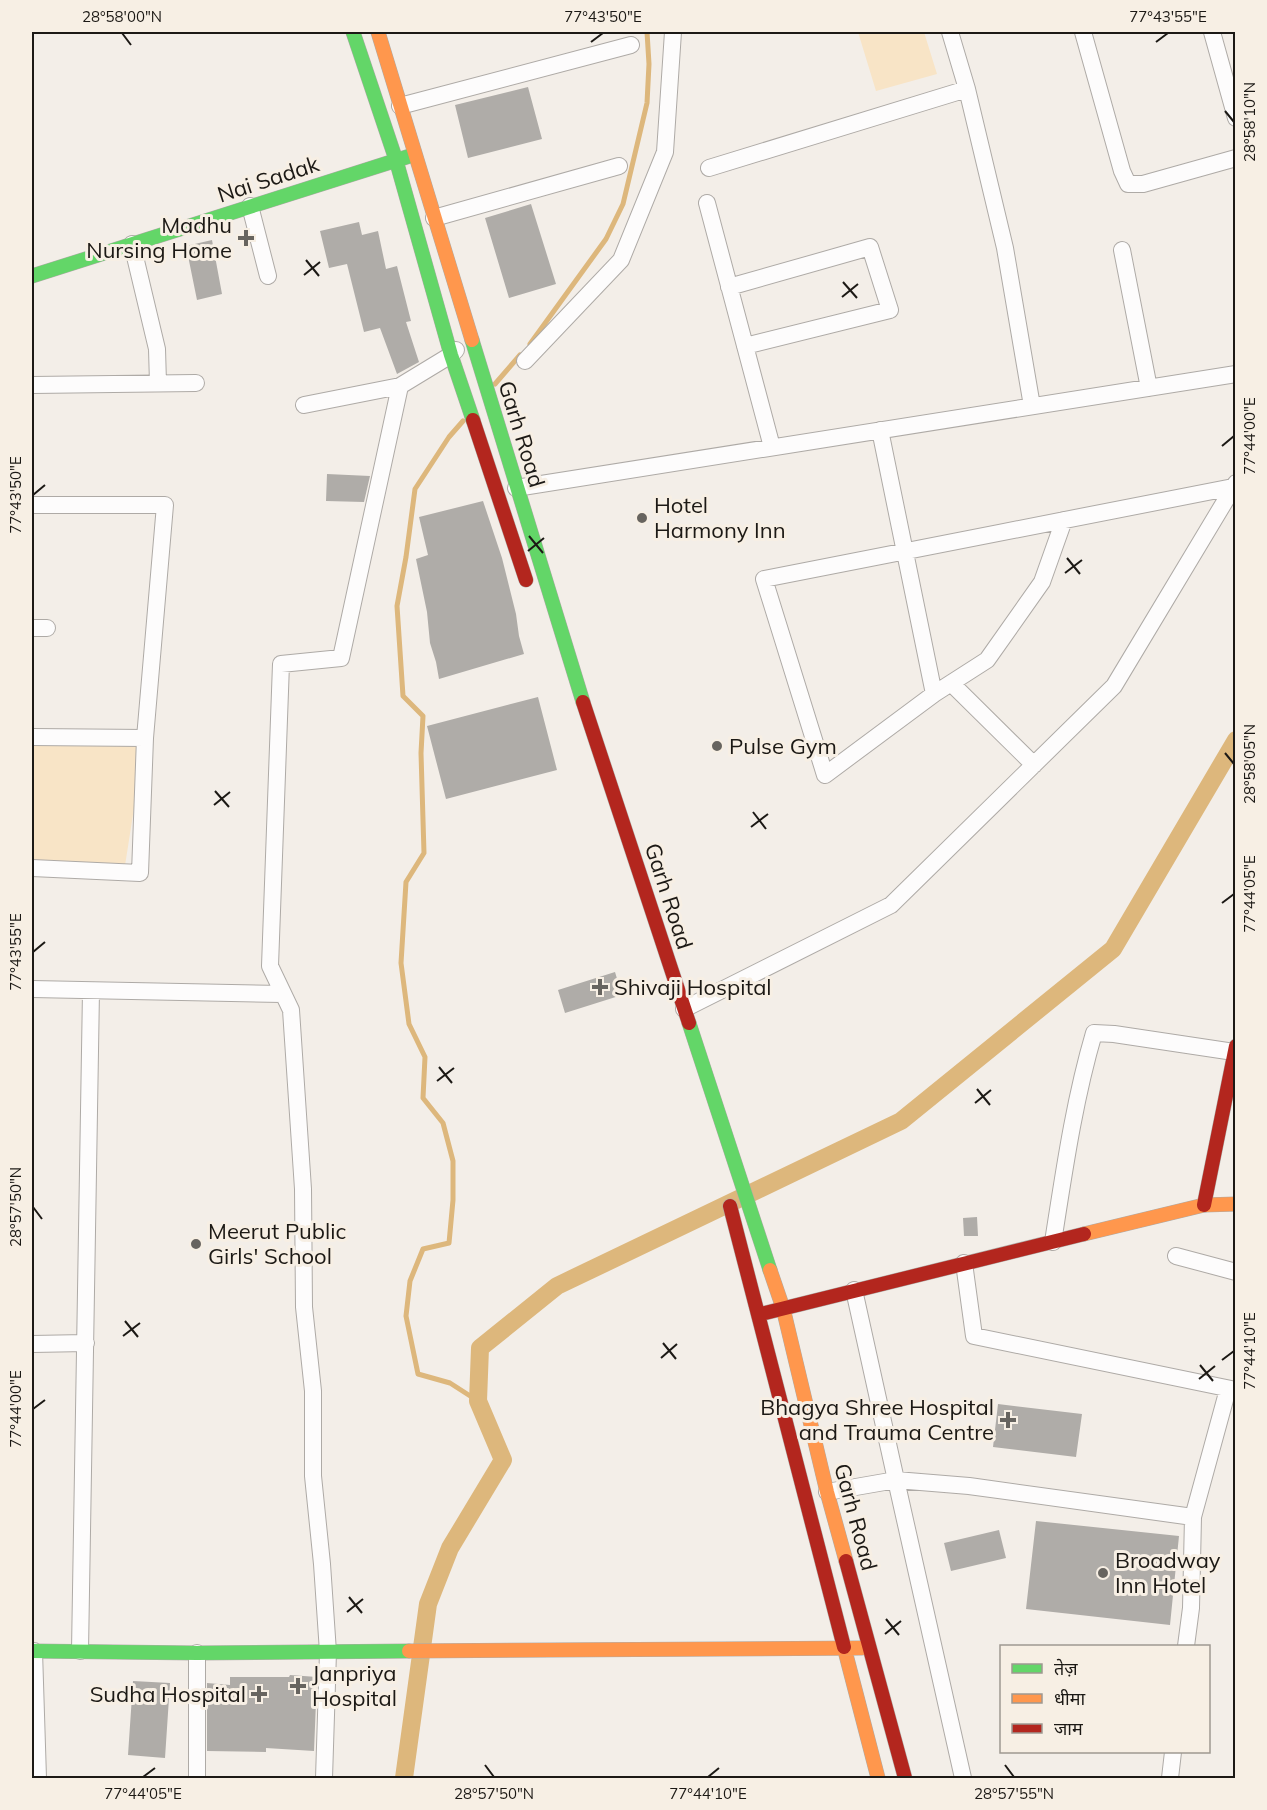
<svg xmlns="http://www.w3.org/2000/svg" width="1267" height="1810" font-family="Mulish,'Noto Sans Devanagari',sans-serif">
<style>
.green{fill:#f8e4c6}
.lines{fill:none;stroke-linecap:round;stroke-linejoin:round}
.stream{stroke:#ddb77c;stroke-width:5}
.canal{stroke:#ddb77c;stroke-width:18}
.building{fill:#afaca8}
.street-casing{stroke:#aeaaa6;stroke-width:18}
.fast-casing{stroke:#aeaaa6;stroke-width:15}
.slow-casing{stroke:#aeaaa6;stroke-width:15}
.jam-casing{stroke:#aeaaa6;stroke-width:15}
.street{stroke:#fdfcfc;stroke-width:16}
.fast{stroke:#63d668;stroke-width:14}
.slow{stroke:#ff974d;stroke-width:14}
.jam{stroke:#b3261e;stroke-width:14}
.ticks{fill:none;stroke:#1c1915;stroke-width:2}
.poi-dot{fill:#67645f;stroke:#f7efe4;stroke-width:2}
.labels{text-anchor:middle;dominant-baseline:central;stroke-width:6;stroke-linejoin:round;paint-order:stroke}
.street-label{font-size:22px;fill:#1c1915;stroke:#f7efe4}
.poi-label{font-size:22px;fill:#1c1915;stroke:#f7efe4;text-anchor:start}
.neatline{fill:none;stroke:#1c1915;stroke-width:2}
.ticks-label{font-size:15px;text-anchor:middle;fill:#1c1915}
</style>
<rect width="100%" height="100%" fill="#f3eee8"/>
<path class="green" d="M858 32H924L937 74 876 91Z
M32 737 145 738 124 872 32 868Z"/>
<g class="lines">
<path class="stream" d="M530 344 606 239 623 204 647 103 649 64 647 32
M495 384 520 355
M463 421 449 437 415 489 406 557 397 606 403 696 423 716 421 753 424 853 406 882 401 963 409 1024 425 1057 423 1098 443 1123 453 1161V1200L449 1243 423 1249 410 1281 406 1316 418 1374 450 1383 478 1401"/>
<path class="canal" d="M404 1778 428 1604 450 1548 503 1460 478 1401 480 1348 557 1286 901 1121 1113 949 1236 740"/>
</g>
<path class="building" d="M528 87 542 139 468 158 455 105Z
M531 204 556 284 509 298 485 218Z
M359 222 362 235 378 231 386 269 397 266 411 321 406 322 419 362 397 374 380 328 364 332 347 264 329 268 320 231Z
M212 240 222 294 197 300 186 246Z
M327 474 370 476 364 502 326 501Z
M483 501 502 558 516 614 519 636 524 654 439 679 436 662 430 643 427 612 416 559 428 555 419 517Z
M538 697 557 770 446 799 427 726Z
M615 972 622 995 565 1013 558 990Z
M977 1217 978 1236H964L963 1218Z
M998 1404 1082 1414 1076 1457 993 1447Z
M1036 1521 1179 1536 1170 1625 1026 1609Z
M999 1530 1006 1558 951 1571 944 1543Z
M290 1675 317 1677 314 1751 266 1748V1752L207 1751V1683L230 1685V1677H289Z
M133 1681 170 1683 165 1758 128 1755Z"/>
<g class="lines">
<g class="street-casing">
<path id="street" d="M950 32 967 89 1005 248 1032 406
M1083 32 1122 171 1128 184H1143L1236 158
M1212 32 1236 118
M400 106 631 45
M709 168 967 89
M707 203 772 447
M250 206 268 276
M434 218 619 166
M132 244 157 349 158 383
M1122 250 1149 388
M729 287 870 247 890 310 745 346
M525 361 621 260 665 152 673 32
M32 385 196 383
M304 405 400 386
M880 430 934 694 825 775 764 579C920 548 1077 518 1233 487
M516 488 1236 374
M32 505H165L145 738 140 873 32 868
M32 628H47
M951 683 1034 765
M934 694 987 660 1042 582 1064 520
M32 737 145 738
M32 989 282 994
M684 1009 891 905 1114 686 1236 483
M1053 1242C1064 1172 1074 1101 1094 1033L1114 1034 1234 1052
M1176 1256 1236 1272
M964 1263 974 1336 1236 1390
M32 1344 86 1343
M827 1492 896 1480 854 1290
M1186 1646 1191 1608 1193 1517 1228 1389
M34 1651 38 1778
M80 1651 91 991
M197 1778V1653
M324 1778 328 1652 322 1564 313 1476V1391L304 1307 303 1189 291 1010 270 966 281 664 341 658 400 386 451 355 456 350
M963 1778 896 1480 969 1486 1193 1517
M1170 1778 1173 1752"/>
</g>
<g class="fast-casing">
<path id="fast" d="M353 32 396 160 451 355 473 420
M32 276 413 155
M472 340 583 702
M689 1023 770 1270
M32 1651 197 1653 409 1651"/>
</g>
<g class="slow-casing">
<path id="slow" d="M378 32 472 340
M1084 1234 1204 1205 1236 1204
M770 1270 783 1308 827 1492 846 1561
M844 1647 878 1778
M409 1651 862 1648"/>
</g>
<g class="jam-casing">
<path id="jam" d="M473 420 526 580
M583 702 689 1023
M1204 1205 1236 1046
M730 1206 844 1647
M765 1313 1084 1234
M846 1561 905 1778"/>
</g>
<use href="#street" class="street"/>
<use href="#fast" class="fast"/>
<use href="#slow" class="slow"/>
<use href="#jam" class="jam"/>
</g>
<path class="ticks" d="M122 33 131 45M591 42 603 33M1156 42 1168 33M1225 111 1234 122M306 260 319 276M304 275 320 262M843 282 857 298M842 297 858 284M1222 446 1234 436M33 495 45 485M529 536 543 553M528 551 544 538M1067 558 1080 574M1065 573 1082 560M1225 753 1234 764M215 791 229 807M214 805 230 792M753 812 766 829M751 827 768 814M1222 903 1234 894M33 952 45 942M439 1067 452 1083M437 1081 454 1068M977 1089 990 1105M975 1103 991 1090M33 1207 42 1219M125 1321 138 1337M123 1336 140 1323M663 1343 676 1359M661 1358 677 1344M1222 1360 1234 1351M1200 1365 1213 1381M1199 1379 1215 1366M33 1409 45 1400M349 1597 362 1613M347 1612 363 1599M886 1619 899 1635M885 1634 901 1621M485 1765 494 1777M1005 1765 1014 1777M143 1777 155 1768M708 1777 719 1768"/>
<g class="poi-dot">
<path d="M243 229h6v6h6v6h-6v6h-6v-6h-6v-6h6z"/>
<circle cx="642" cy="518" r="6"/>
<circle cx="717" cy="746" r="6"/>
<path d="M597 978h6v6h6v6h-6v6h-6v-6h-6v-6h6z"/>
<circle cx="196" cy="1244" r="6"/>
<path d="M1005 1411h6v6h6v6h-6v6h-6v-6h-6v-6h6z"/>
<circle cx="1103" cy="1573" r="6"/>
<path d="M295 1677h6v6h6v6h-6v6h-6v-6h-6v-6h6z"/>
<path d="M256 1685h6v6h6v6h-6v6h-6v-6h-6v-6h6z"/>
</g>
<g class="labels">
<g class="street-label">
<text transform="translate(268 179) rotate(-18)">Nai Sadak</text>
<text transform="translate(522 434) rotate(73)">Garh Road</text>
<text transform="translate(669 896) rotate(72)">Garh Road</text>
<text transform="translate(856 1517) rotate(75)">Garh Road</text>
</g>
<g class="poi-label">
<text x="232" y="225" text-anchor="end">Madhu<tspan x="232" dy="25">Nursing Home</tspan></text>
<text x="654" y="505">Hotel<tspan x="654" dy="25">Harmony Inn</tspan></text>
<text x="729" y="746">Pulse Gym</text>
<text x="614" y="987">Shivaji Hospital</text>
<text x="208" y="1231">Meerut Public<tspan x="208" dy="25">Girls' School</tspan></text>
<text x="994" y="1407" text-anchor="end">Bhagya Shree Hospital<tspan x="994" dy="25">and Trauma Centre</tspan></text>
<text x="1115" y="1560">Broadway<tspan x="1115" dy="25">Inn Hotel</tspan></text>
<text x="312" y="1673">Janpriya<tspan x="312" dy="25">Hospital</tspan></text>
<text x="246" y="1694" text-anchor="end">Sudha Hospital</text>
</g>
</g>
<rect width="1267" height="1810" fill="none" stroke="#f7efe4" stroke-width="66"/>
<rect x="1000" y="1645" width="210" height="108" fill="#f7efe4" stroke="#9f9991" stroke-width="1.5"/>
<rect x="1012" y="1664" width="30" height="9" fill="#63d668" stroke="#9f9991" stroke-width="1.5"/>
<text x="1054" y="1675" font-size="18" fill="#1c1915">तेज़</text>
<rect x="1012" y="1694" width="30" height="9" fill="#ff974d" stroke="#9f9991" stroke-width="1.5"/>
<text x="1054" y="1705" font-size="18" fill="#1c1915">धीमा</text>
<rect x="1012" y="1724" width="30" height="9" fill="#b3261e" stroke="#9f9991" stroke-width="1.5"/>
<text x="1054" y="1735" font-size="18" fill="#1c1915">जाम</text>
<rect x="33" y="33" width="1201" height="1744" class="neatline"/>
<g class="ticks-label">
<text x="122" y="22">28°58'00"N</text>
<text x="603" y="22">77°43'50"E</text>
<text x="1168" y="22">77°43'55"E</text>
<text transform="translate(1250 122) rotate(-90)" y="5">28°58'10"N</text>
<text transform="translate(1250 436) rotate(-90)" y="5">77°44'00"E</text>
<text transform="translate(16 495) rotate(-90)" y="5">77°43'50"E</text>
<text transform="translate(1250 764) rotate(-90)" y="5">28°58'05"N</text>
<text transform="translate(1250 894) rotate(-90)" y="5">77°44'05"E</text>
<text transform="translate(16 952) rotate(-90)" y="5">77°43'55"E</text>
<text transform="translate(16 1207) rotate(-90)" y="5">28°57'50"N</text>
<text transform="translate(1250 1351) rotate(-90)" y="5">77°44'10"E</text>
<text transform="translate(16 1409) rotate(-90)" y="5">77°44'00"E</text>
<text x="143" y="1799">77°44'05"E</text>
<text x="494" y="1799">28°57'50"N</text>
<text x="708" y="1799">77°44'10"E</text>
<text x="1014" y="1799">28°57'55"N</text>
</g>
</svg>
